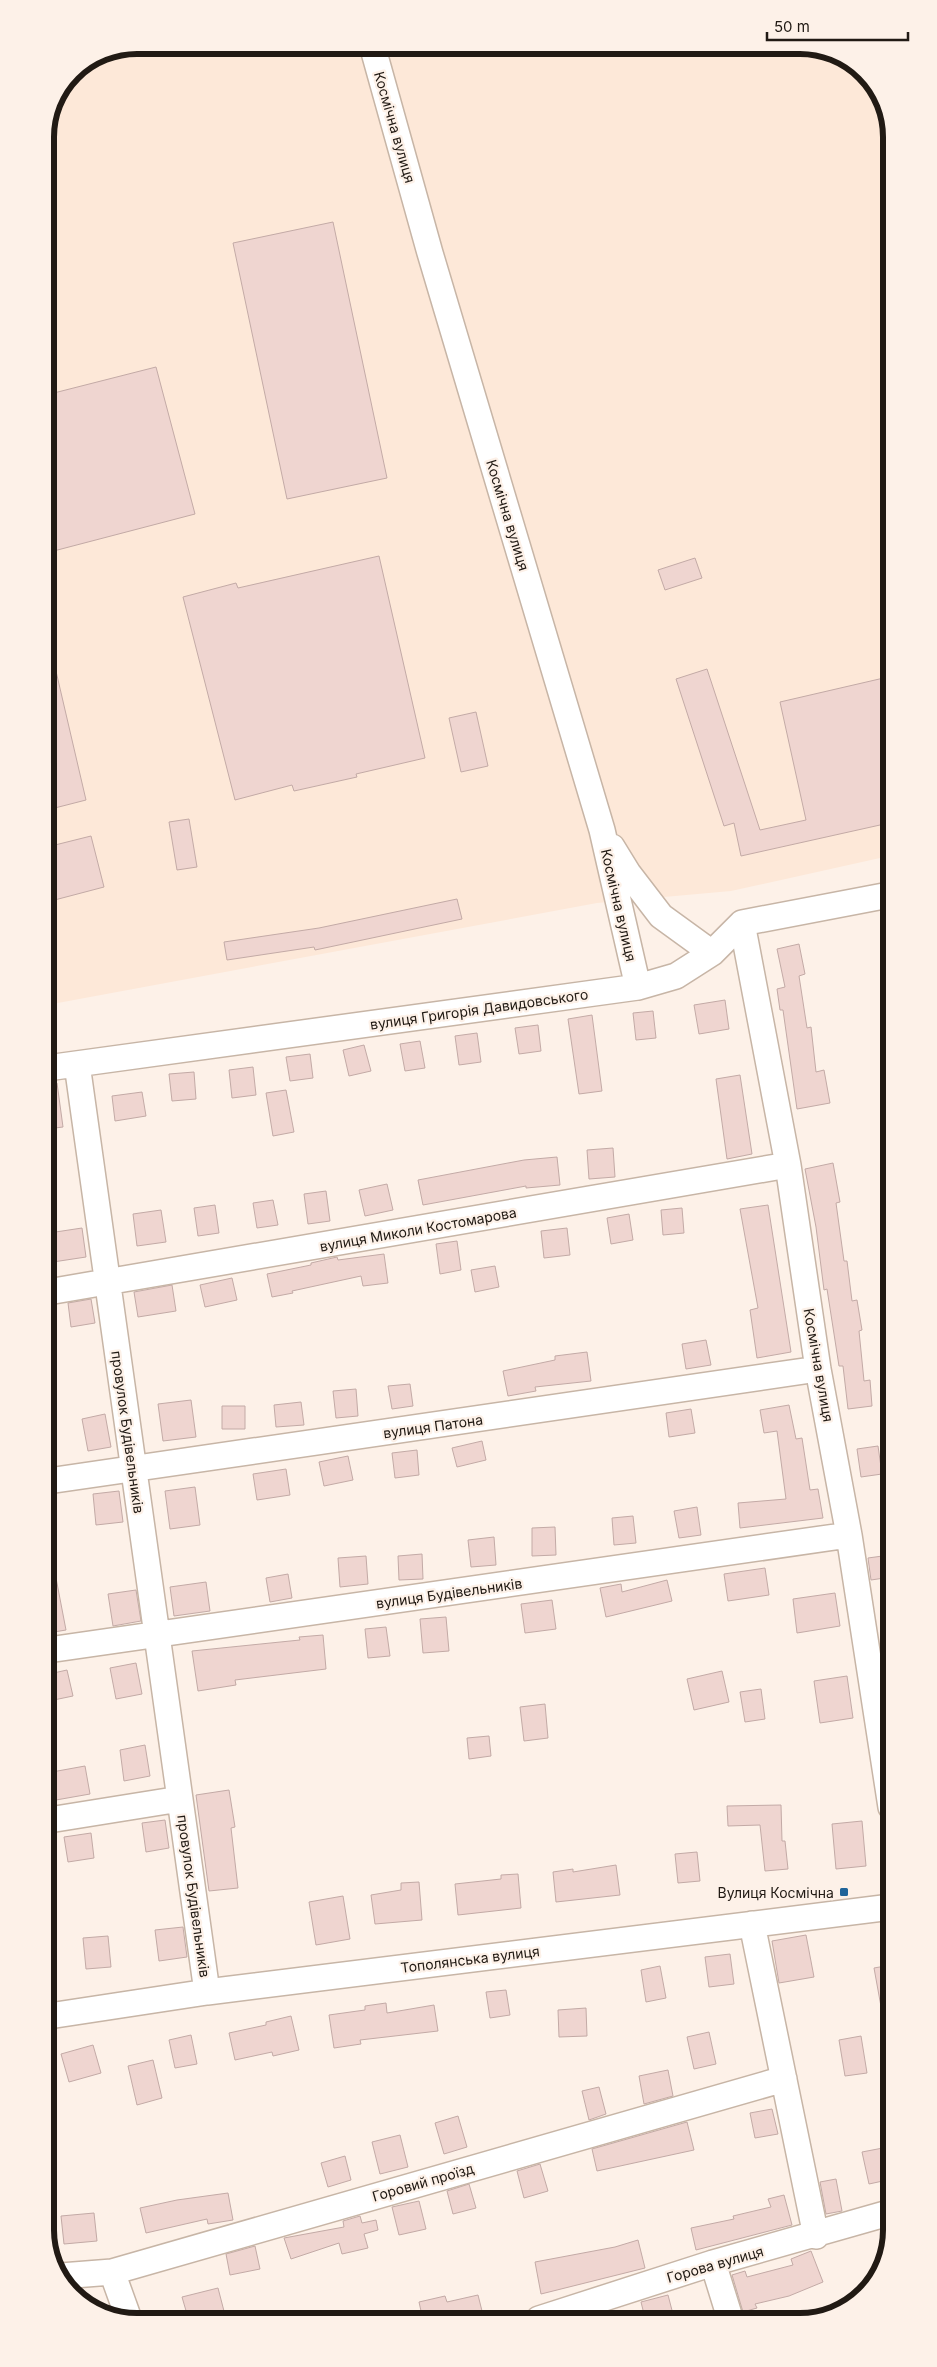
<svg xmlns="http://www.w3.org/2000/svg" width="937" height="2367" font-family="Inter,sans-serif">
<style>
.built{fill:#fde8d8}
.building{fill:#efd5d0;stroke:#c3aaa6}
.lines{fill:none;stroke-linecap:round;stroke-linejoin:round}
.minor-casing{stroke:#c7b5a6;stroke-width:28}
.minor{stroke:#fff;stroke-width:25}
.poi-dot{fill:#206499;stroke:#fdf1e8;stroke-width:2}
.labels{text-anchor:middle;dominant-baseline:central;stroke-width:4.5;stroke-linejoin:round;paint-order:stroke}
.street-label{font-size:14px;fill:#211a14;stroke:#fdf1e8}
.poi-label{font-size:14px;fill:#211a14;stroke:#fdf1e8;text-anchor:end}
.rim{fill:none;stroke:#211a14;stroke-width:6}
</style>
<rect width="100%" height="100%" fill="#fdf1e8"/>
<path class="built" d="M137 45H807L856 64 887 108 889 856 731 891 597 903 47 1005 45 131 72 72 102 52Z"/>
<path class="building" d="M333 222 387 478 287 499 233 243Z
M156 367 195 514 46 553V395Z
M379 556 425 758 356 774 357 777 294 791 292 785 235 800 183 597 236 583 238 588Z
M695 558 702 578 665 590 658 570Z
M52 654 86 800 47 810 46 655Z
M707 669 760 830 806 820 780 702 888 677 889 823 741 856 734 823 724 826 676 679Z
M476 712 488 766 461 772 449 718Z
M189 819 197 867 177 870 169 822Z
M91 836 104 887 47 902V847Z
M457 899 462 919 315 950 314 947 227 960 224 942 319 928Z
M799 944 805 974 799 976 807 1028 811 1027 816 1072 824 1070 830 1103 797 1109 783 1010H780L777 989 785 987 777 949Z
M725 1000 729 1029 699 1034 694 1005Z
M653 1011 656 1038 636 1040 633 1013Z
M592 1015 602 1091 579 1094 568 1019Z
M538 1025 541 1051 519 1054 515 1028Z
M477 1033 481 1062 459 1065 455 1036Z
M420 1041 425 1068 405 1071 400 1044Z
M364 1045 371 1071 349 1076 343 1050Z
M310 1054 313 1078 290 1081 286 1057Z
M253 1067 256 1095 232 1098 229 1070Z
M194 1072 196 1099 172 1101 169 1074Z
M740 1075 752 1154 727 1159 716 1079Z
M57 1083 63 1127 47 1129V1084Z
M286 1090 294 1132 273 1136 266 1093Z
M142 1092 146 1116 115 1121 112 1096Z
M613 1148 615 1177 589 1179 587 1150Z
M557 1157 560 1185 526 1188V1186L423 1205 418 1180 524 1160Z
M833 1163 840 1202 836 1203 844 1261H847L852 1301 857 1300 862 1330 859 1331 864 1381 870 1380 872 1406 848 1409 843 1366H839L827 1289 824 1290 816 1227 805 1169Z
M387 1184 393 1210 365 1216 359 1190Z
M326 1191 330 1221 308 1224 304 1194Z
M273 1200 278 1225 257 1228 253 1203Z
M215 1205 219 1233 198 1236 194 1208Z
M768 1205 791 1352 757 1358 750 1310 758 1308 740 1209Z
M682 1208 684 1233 663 1235 661 1210Z
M161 1210 166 1242 137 1246 133 1214Z
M629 1214 633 1240 611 1244 607 1218Z
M82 1228 86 1257 53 1262 49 1233Z
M567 1228 570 1255 544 1258 541 1231Z
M457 1241 461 1270 440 1274 436 1244Z
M384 1254 388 1283 363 1286 361 1276 292 1291 293 1293 272 1297 267 1274 311 1265V1263L337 1257 338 1260Z
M495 1266 499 1287 475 1292 471 1270Z
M232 1278 237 1300 205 1307 200 1285Z
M172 1285 176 1311 138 1317 134 1292Z
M91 1299 95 1323 71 1327 68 1303Z
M706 1340 711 1365 686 1369 682 1344Z
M587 1352 591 1381 535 1387 536 1391 508 1396 503 1371 555 1360V1356Z
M410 1384 413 1406 392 1409 388 1386Z
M356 1389 358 1416 336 1418 333 1391Z
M191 1400 196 1437 163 1441 158 1404Z
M301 1402 304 1425 276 1427 274 1405Z
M789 1405 796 1439 802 1438 810 1490 818 1489 823 1518 740 1528 738 1503 786 1499 777 1431 764 1433 760 1410Z
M222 1406H245V1429H222Z
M691 1409 695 1433 669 1437 666 1413Z
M105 1414 111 1447 88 1451 82 1419Z
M482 1441 486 1460 457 1467 452 1448Z
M878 1446 882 1474 861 1477 857 1449Z
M417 1450 419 1475 395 1478 392 1453Z
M348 1456 353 1480 324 1486 319 1462Z
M286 1469 290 1495 257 1500 253 1474Z
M195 1487 200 1525 170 1529 165 1491Z
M119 1491 123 1522 96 1525 93 1494Z
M697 1507 701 1535 679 1538 674 1511Z
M633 1516 636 1543 614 1545 612 1518Z
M555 1527 556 1555 532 1556V1528Z
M494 1537 496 1565 471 1567 468 1540Z
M422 1554 423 1579 399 1580 398 1556Z
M890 1555 891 1577 871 1580 868 1558Z
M366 1556 368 1584 340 1587 338 1558Z
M765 1568 769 1595 728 1601 724 1574Z
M288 1574 292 1598 270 1602 266 1578Z
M56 1578 66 1630 48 1633V1579Z
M667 1580 672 1601 606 1617 600 1588 621 1584 622 1592Z
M206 1582 210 1611 174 1616 170 1587Z
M136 1590 141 1621 113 1626 108 1594Z
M835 1593 840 1626 797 1633 793 1599Z
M552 1600 556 1629 525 1633 521 1604Z
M446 1617 449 1651 423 1653 420 1619Z
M386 1627 390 1656 368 1658 365 1629Z
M323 1635 326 1669 235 1680 236 1685 198 1691 192 1651 300 1640 299 1637Z
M136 1663 142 1694 116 1699 110 1668Z
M67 1670 73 1696 49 1701V1674Z
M722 1671 729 1702 694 1710 687 1679Z
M847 1676 853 1718 820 1723 814 1681Z
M761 1689 765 1719 745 1722 740 1692Z
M545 1704 548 1738 524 1741 520 1707Z
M489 1736 491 1756 469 1759 467 1738Z
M145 1745 150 1776 124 1781 120 1750Z
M85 1766 90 1794 56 1800 52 1772Z
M229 1790 235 1827 231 1828 238 1888 209 1891 196 1795Z
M781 1805 782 1841H785L788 1869 765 1871 760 1825 728 1826 727 1806Z
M165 1820 169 1848 146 1852 142 1823Z
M862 1821 866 1866 836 1869 832 1824Z
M91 1833 94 1858 68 1862 64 1837Z
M697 1852 700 1881 678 1883 675 1854Z
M616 1865 620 1895 556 1902 553 1872 573 1869V1872Z
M518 1874 521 1908 458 1915 455 1884 501 1879V1875Z
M419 1882 422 1920 375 1924 371 1895 401 1890V1883Z
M343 1896 350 1939 316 1945 309 1902Z
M183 1927 187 1957 159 1961 155 1930Z
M806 1935 814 1977 779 1983 772 1941Z
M108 1936 111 1967 86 1969 83 1938Z
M730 1954 734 1984 709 1987 705 1957Z
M891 1965 892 2023H884L874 1968Z
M660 1966 666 1998 646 2002 641 1970Z
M506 1990 510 2015 490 2018 486 1992Z
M386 2003 387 2013 434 2005 438 2031 360 2040 361 2044 334 2048 329 2015 365 2010V2006Z
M586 2008 587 2036 559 2037 558 2010Z
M291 2016 299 2050 273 2056 272 2052 235 2060 229 2033 266 2025V2022Z
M709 2032 716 2064 694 2069 687 2037Z
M191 2035 197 2064 175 2068 169 2040Z
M861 2036 867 2073 845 2076 839 2040Z
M93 2045 101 2073 69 2082 61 2054Z
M153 2060 162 2098 137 2105 128 2066Z
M668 2070 673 2096 644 2104 639 2076Z
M599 2087 606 2114 589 2120 582 2091Z
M772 2109 778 2134 755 2138 750 2113Z
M458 2116 467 2147 444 2154 435 2123Z
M687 2122 694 2150 597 2171 592 2149Z
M400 2135 408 2167 380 2174 372 2142Z
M888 2147 892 2179 869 2184 862 2152Z
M345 2156 351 2180 328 2187 321 2163Z
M540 2164 548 2191 524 2198 517 2171Z
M836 2179 842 2211 826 2214 820 2182Z
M469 2184 476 2208 453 2214 447 2191Z
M228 2193 233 2220 208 2224 207 2219 146 2233 140 2208 177 2200Z
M784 2195 792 2225 696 2250 691 2228 734 2219 733 2216 771 2207 768 2199Z
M419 2201 426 2229 399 2235 392 2207Z
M94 2213 97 2241 64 2244 61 2216Z
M360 2216 362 2223 376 2220 378 2230 364 2234 368 2248 342 2254 339 2243 291 2259 284 2238 344 2227 343 2221Z
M638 2240 645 2268 541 2294 535 2262 615 2247Z
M255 2246 260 2269 230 2275 226 2254Z
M811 2251 823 2282 789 2296 755 2304 757 2308 743 2312 732 2275 745 2271 747 2277 793 2265 791 2259Z
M218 2288 225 2315 201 2321H189L182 2297Z
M478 2295 484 2319 423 2320 419 2302 445 2296 447 2302Z
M668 2295 674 2318H645L641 2302Z"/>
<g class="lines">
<g class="minor-casing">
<path id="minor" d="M372 45 430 253 602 830 638 987
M612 847 628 873 661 916 712 953
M742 923 788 1165 818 1369 849 1535 891 1807
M77 1064 207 1992
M47 1068 638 987 676 976 712 953 742 923 889 895
M48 1292 788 1165
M48 1481 818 1369
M48 1650 849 1535
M49 1820 180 1799
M752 1924 816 2236
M49 2016 207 1992 891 1907
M713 2263 730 2318
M112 2272 130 2322
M61 2276 112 2272 784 2079
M539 2319 713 2263 892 2212"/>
</g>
<use href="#minor" class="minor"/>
</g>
<rect class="poi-dot" x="839" y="1887" width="10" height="10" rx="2.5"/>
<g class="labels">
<g class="street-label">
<text transform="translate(395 127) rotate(74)">Космічна вулиця</text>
<text transform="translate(508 515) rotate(73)">Космічна вулиця</text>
<text transform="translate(619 905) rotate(77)">Космічна вулиця</text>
<text transform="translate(479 1009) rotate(-8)">вулиця Григорія Давидовського</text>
<text transform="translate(418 1229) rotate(-10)">вулиця Миколи Костомарова</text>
<text transform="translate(819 1365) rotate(80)">Космічна вулиця</text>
<text transform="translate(433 1426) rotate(-8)">вулиця Патона</text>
<text transform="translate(128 1432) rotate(82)">провулок Будівельників</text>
<text transform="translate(449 1593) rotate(-8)">вулиця Будівельників</text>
<text transform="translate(194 1896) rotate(82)">провулок Будівельників</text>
<text transform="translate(470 1959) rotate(-7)">Тополянська вулиця</text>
<text transform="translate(423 2182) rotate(-16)">Горовий проїзд</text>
<text transform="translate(715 2264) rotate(-16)">Горова вулиця</text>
</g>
<g class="poi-label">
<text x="834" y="1892">Вулиця Космічна</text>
</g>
</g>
<path d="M0 0H937V2367H0ZM137 54H800A83 83 0 0 1 883 137V2230A83 83 0 0 1 800 2313H137A83 83 0 0 1 54 2230V137A83 83 0 0 1 137 54Z" fill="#fdf1e8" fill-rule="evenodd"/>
<path class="rim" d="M137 54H800A83 83 0 0 1 883 137V2230A83 83 0 0 1 800 2313H137A83 83 0 0 1 54 2230V137A83 83 0 0 1 137 54Z"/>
<path d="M767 32v8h141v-8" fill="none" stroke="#211a14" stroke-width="2.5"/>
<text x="774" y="32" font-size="15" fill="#211a14" stroke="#fdf1e8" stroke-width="4" paint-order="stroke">50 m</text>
</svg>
